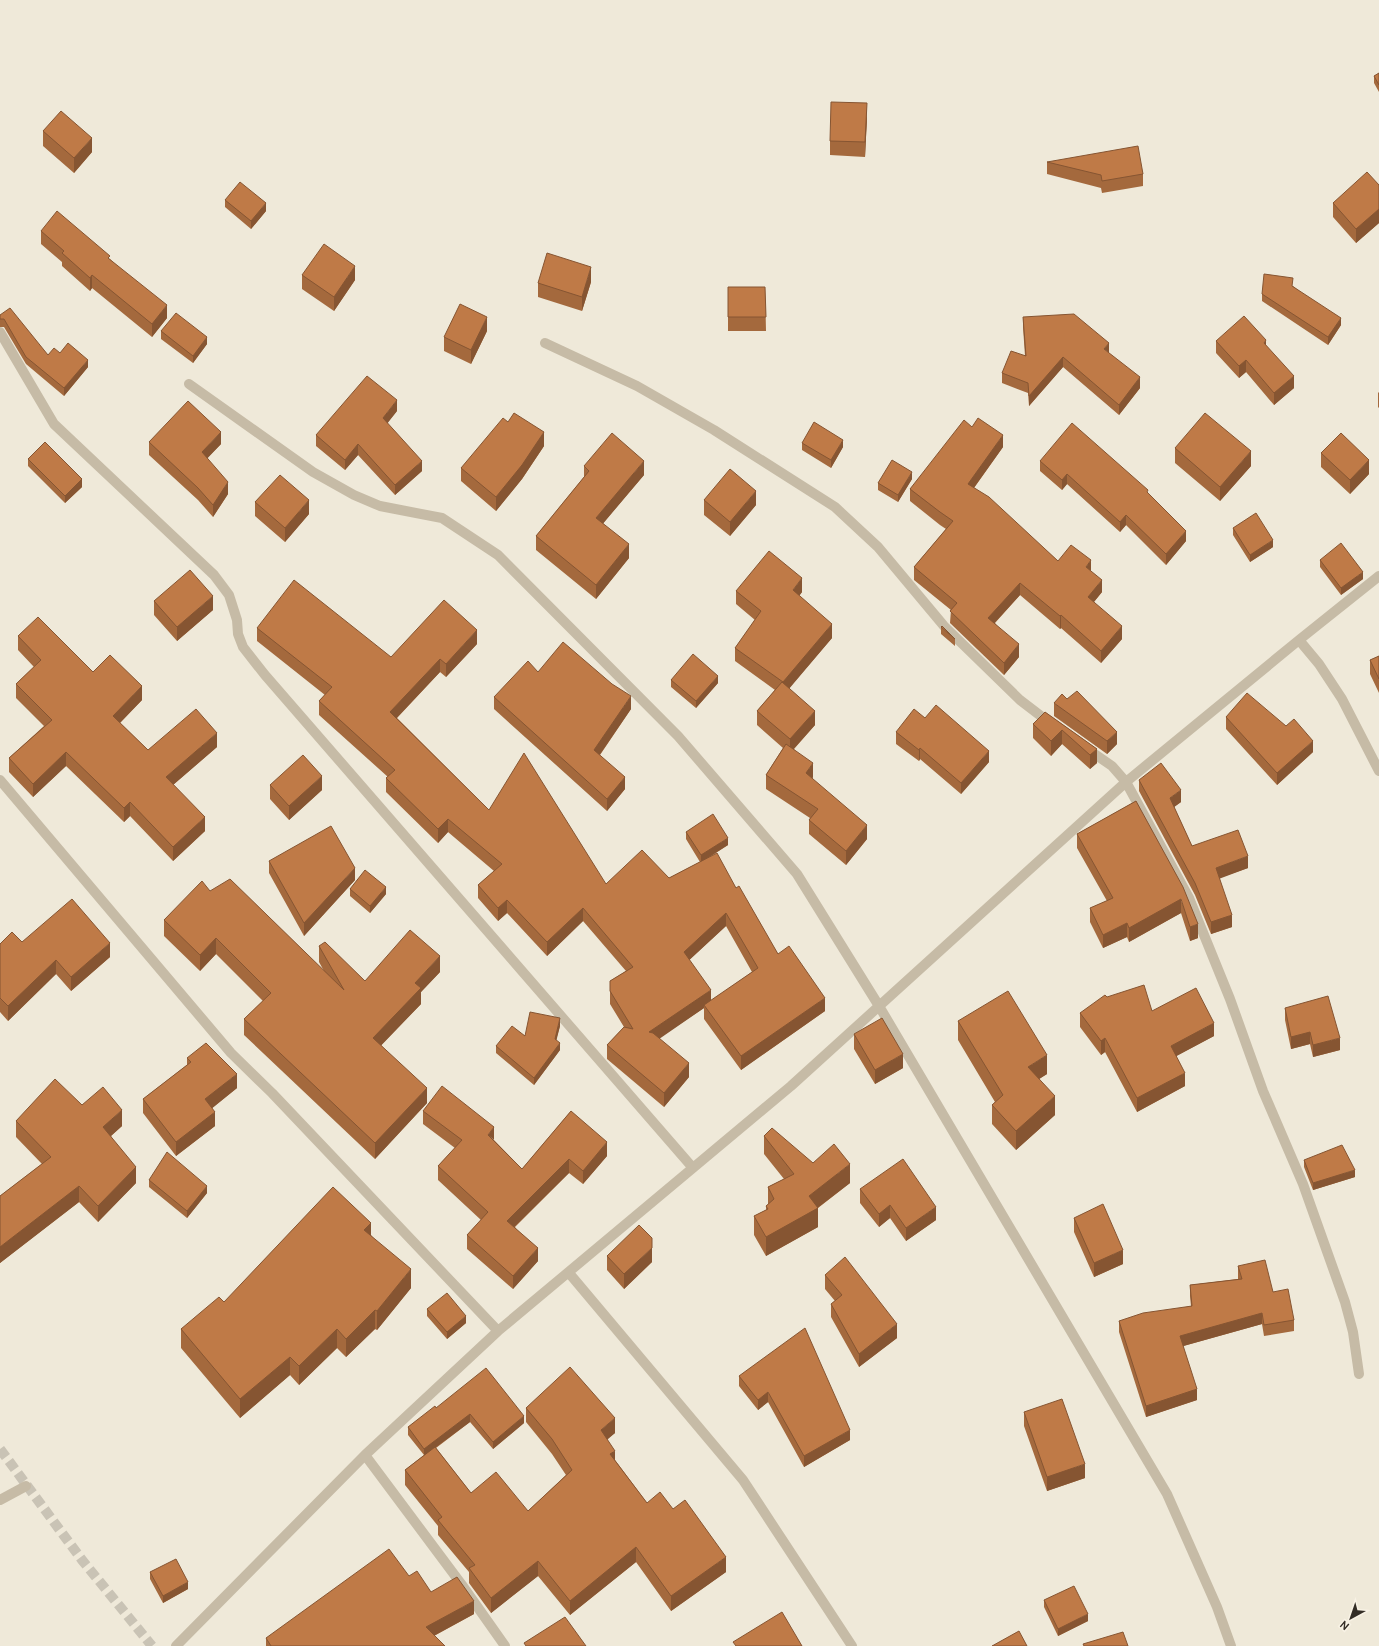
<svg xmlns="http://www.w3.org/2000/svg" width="1379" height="1646" font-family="Cabin,sans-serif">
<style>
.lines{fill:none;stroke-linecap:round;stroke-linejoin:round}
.street-tunnel{stroke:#c9c3b5;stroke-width:10;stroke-dasharray:10 5;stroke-linecap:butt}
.street{stroke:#c6bba6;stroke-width:10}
.wall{fill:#a4693d;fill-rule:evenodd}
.shaded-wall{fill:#865532}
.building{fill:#bf7a47;stroke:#865532}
</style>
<rect width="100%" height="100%" fill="#efe9d9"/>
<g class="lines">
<path class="street-tunnel" d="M0 1449 82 1560 152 1646"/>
<path class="street" d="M0 332 54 424 214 575 229 595 237 620 238 634 243 647 265 675 693 1168
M545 343 637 386 714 430 835 507 878 547 944 626 1020 700 1050 723
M189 384 313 472 354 495 380 506 442 518 498 555 678 736 797 874 879 1006 1167 1494 1217 1607 1231 1646
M1299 640 1319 664 1342 699 1379 771
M1086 748 1112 766 1126 782 1189 898 1230 999 1263 1091 1303 1184 1345 1302 1353 1332 1359 1374
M0 780 231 1053 272 1093 498 1331
M569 1273 743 1480 852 1646
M365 1455 462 1585 505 1646
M0 1500 26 1486
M176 1646 365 1455 498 1331 791 1086 1126 782 1299 640 1379 576"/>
</g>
<path class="wall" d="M1379 73V92L1374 83V76Z
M867 117 865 157 830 155V141Z
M43 131 92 152 74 173 43 146Z
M1047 162 1143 174V186L1102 193 1101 188 1047 174Z
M1379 185V223L1356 243 1333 217V203Z
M225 200 266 211 251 229 225 207Z
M41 231 110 259 167 318 152 337 92 288 90 291 62 266V262L41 244Z
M302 275 355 280 334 311 302 289Z
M591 282 582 311 538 297V283Z
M1293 286 1341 325 1328 345 1262 301V294Z
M728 287H765L766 331H728Z
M0 315 48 355 60 353 88 367 64 396 26 364 4 327H0Z
M1023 317 1109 353 1140 388 1119 415 1063 367 1029 406 1028 393 1002 383V373L1025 356 1023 327Z
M161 331 207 344 193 363 161 339Z
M487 331 471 364 444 351V337Z
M1216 341 1266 346 1294 388 1274 405 1246 372 1239 378 1216 353Z
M1379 392V408L1378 407V393Z
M397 411 387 423 422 471 395 495 358 455 345 470 316 446V435Z
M508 422 544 446 522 479 496 511 461 481V468Z
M972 427 1003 447 974 488 1058 561 1091 571 1102 592 1094 602 1122 639 1101 663 1061 628 1060 629 1020 595 995 623 1019 657 1004 675 950 623 951 610 914 580V567L946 529 940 525 910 501V489Z
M149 442 221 444 207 458 228 494 213 517 198 500 149 455Z
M802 443 843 447 831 468 802 450Z
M1175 448 1251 466 1220 501 1175 463Z
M1321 453 1369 474 1350 494 1321 467Z
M28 459 82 487 65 503 28 466Z
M1040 461 1148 493 1186 541 1166 565 1126 525 1120 532 1067 484 1062 490 1040 471Z
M584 466 644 475 603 523 629 558 596 599 536 550V536L584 477Z
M912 479 898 502 878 490V483Z
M704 500 756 505 730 536 704 515Z
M255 502 309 514 285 542 255 516Z
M1233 528 1273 547 1250 562 1233 535Z
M1320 560 1363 579 1341 595 1320 567Z
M736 591 802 592 799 596 832 638 789 688 815 725 794 749 813 777 812 779 867 839 846 865 809 834V820L810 818 766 789V775L783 748 757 725V711L775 690 735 661V648L755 620 736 604Z
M154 601 213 610 177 641 154 615Z
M941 627 955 639V646L941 634Z
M257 628 391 657 477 644 446 677 440 672 397 718 489 810 606 884 669 878 700 862 686 839V832L728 845 705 860 736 888 778 954 825 1011 741 1070 704 1019V1008L659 1038 689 1077 664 1107 607 1059V1045L624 1027 610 1004V981L626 971 583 921 547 956 507 913 498 921 478 898V885L494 871 448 832 438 843 386 792V778L388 777 319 715V701L325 695 257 641ZM726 926 752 972 711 1001 689 960Z
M18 636 93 672 142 700 120 723 148 750 217 747 173 785 205 831 173 861 130 816 124 822 66 766 33 797 9 772V758L44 726 16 698V684L34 667 18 650Z
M1379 656V693L1370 674V660Z
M671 680 718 683 696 708 671 687Z
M494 697 631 709 600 755 625 789 607 811 494 709Z
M1054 703 1117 744 1107 754 1054 716Z
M1045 712 1097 749V763L1090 769 1062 744 1051 756 1033 738V724Z
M1226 717 1313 752 1277 785 1226 729Z
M925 718 989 762 961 794 920 759 919 761 896 744V732Z
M1139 780 1181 802 1174 807 1192 846 1248 868 1219 878 1232 927 1211 934 1195 895 1139 791Z
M270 785 322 790 289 820 270 799Z
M1136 801 1198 938 1190 941 1181 913 1129 942 1127 937 1103 948 1090 922V908L1107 901 1077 848V834Z
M269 861 355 880 304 936 269 873Z
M350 889 386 894 370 913 350 896Z
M210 891 324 971 319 962V946L365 981 440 972 421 992V1004L381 1045 427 1103 375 1159 244 1035V1019L263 1001 216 954 200 971 164 936V920Z
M22 942 110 957 71 991 56 974 8 1021 0 1012V944Z
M1285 1008 1340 1050 1313 1057 1310 1044 1291 1049 1285 1020Z
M1152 1011 1214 1036 1176 1056 1185 1086 1137 1112 1105 1052 1101 1055 1080 1027V1013Z
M958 1021 1047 1074 1039 1079 1055 1115 1016 1150 992 1124V1105L995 1102 958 1040Z
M560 1026 556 1040 560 1050 534 1085 496 1053V1046Z
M854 1034 903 1068 875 1084 854 1049Z
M187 1058 237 1088 212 1108 215 1126 176 1156 143 1113V1099L187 1065Z
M82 1105 122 1126 111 1136 136 1183 98 1222 79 1202 0 1263V1196L42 1164 16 1137V1121Z
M423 1111 494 1140 522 1169 571 1111 607 1156 583 1184 569 1173 515 1227 538 1261 513 1289 467 1249V1235L481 1220 438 1180V1166L455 1148 423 1124Z
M764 1136 850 1183 818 1208V1227L766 1256 754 1235V1216L766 1210V1206L768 1205V1187L784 1179 764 1154Z
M1304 1160 1355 1177 1313 1190 1304 1167Z
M149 1180 207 1193 187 1218 149 1187Z
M860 1189 936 1220 906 1241 890 1218 879 1227 860 1203Z
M1074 1218 1123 1264 1094 1277 1074 1232Z
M371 1235 411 1288 377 1330 375 1329 346 1357 337 1348 299 1385 290 1375 240 1418 181 1348V1329L224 1302Z
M607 1256 652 1262 624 1289 607 1270Z
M1238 1266 1273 1292 1294 1320V1331L1264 1336 1262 1324 1183 1346 1197 1400 1146 1417 1119 1332V1321L1191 1306 1190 1296V1285L1238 1279Z
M825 1275 897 1338 859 1367 831 1317V1304L835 1301 825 1289Z
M427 1309 466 1323 447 1339 427 1316Z
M739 1376 850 1440 804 1467 768 1402 758 1410 739 1386Z
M436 1408 524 1423 493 1449 470 1422 436 1448 471 1493 528 1511 566 1475 552 1454 526 1422V1408L615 1433 607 1439 615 1460 647 1503 726 1572 671 1611 636 1562 570 1615 538 1576 491 1613 469 1583V1572L438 1535V1526L405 1485V1470L424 1455 408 1435V1427Z
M1024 1412 1085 1478 1047 1491 1024 1426Z
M150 1572 188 1589 163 1603 150 1579Z
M409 1576 431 1592 474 1614 434 1636 445 1646H266V1638Z
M1044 1600 1088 1621 1058 1636 1044 1607Z"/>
<path class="shaded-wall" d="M867 103V117L865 157V142Z
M92 138V152L74 173V158Z
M266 203V211L251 229V221Z
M1379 209V223L1356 243V229Z
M355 266V280L334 311V297Z
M591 267V282L582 311V297Z
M92 275V288L90 291V278Z
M167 305V318L152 337V324Z
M487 317V331L471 364V350Z
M1341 318V325L1328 345V337Z
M207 337V344L193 363V356Z
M1266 340V352L1264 343Z
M1109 343V353L1104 349Z
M1063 357V367L1029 406V396Z
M88 360V367L64 396V388Z
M1246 360V372L1239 378V366Z
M1294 376V388L1274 405V393Z
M1140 377V388L1119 415V405Z
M397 400V411L383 429V418Z
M221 432V444L202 464V452Z
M544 432V446L522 479 496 511V497Z
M1003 435V447L968 496V484Z
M843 440V447L831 468V460Z
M358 444V455L345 470V460Z
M1251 451V466L1220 501V487Z
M1369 460V474L1350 494V480Z
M422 461V471L395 495V485Z
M644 461V475L596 532V518Z
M912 472V479L898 502V495Z
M1067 474V484L1062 490V480Z
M82 479V487L65 503V496Z
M228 482V494L213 517V505Z
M756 491V505L730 536V522Z
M309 500V514L285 542V528Z
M1126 515V525L1120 532V522Z
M1186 531V541L1166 565V554Z
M1273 540V547L1250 562V555Z
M629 544V558L596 599V585Z
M1091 560V573L1086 567Z
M1363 572V579L1341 595V588Z
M802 578V592L793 604V590Z
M1102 580V592L1088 609V597Z
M1020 583V595L988 630V618Z
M213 596V610L177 641V627Z
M1061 615V628L1060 629V616Z
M832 624V638L783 696V682Z
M1122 626V639L1101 663V651Z
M477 630V644L446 677V664Z
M1019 644V657L1004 675V663Z
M440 659V672L390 725V712Z
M718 676V683L696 708V701Z
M142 686V700L113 730V716Z
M631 696V709L594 763V750Z
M815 711V725L790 753V739Z
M1062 730V744L1051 756V741Z
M1117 732V744L1107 754V741Z
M217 733V747L166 791V777Z
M1313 741V752L1277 785V773Z
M920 748V759L919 761V750Z
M1097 749V763L1090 769V755Z
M989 751V762L961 794V783Z
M66 752V766L33 797V784Z
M813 763V777L806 788V773Z
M322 776V790L289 820V806Z
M625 777V789L607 811V799Z
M1181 790V802L1170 810V798Z
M130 802V816L124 822V808Z
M205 817V831L173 861V847Z
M448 819V832L438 843V829Z
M867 825V839L846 865V851Z
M728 838V845L701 862V855Z
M1248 856V868L1216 880V868Z
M355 868V880L304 936V923Z
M386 887V894L370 913V906Z
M1181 899V913L1129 942V928Z
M507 900V913L498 921V908Z
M583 908V921L547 956V942Z
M726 913V926L684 965V952Z
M1232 915V927L1211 934V922Z
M1127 923V937L1103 948V935Z
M1198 924V938L1190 941V927Z
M216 938V954L200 971V955Z
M110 943V957L71 991V977Z
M440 956V972L421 992V1004L373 1054V1038L415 983Z
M56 960V974L8 1021V1006Z
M711 990V1004L704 1005V1008L649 1046V1032Z
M825 998V1011L741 1070V1056Z
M560 1018V1026L555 1046V1039Z
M1214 1023V1036L1171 1059V1046Z
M1310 1032V1044L1291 1049V1037Z
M1105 1038V1052L1101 1055V1041Z
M1340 1038V1050L1313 1057V1045Z
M560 1043V1050L534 1085V1078Z
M903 1054V1068L875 1084V1070Z
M1047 1055V1074L1028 1086V1067Z
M689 1063V1077L664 1107V1093Z
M1185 1073V1086L1137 1112V1098Z
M237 1074V1088L205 1114V1099Z
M427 1088V1103L375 1159V1143Z
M1055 1096V1115L1016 1150V1131Z
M122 1110V1126L103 1143V1127Z
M215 1112V1126L176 1156V1142Z
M494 1127V1140L488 1135Z
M607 1142V1156L583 1184V1171Z
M569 1159V1173L507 1234V1221Z
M850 1164V1183L816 1209 818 1208V1227L766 1256V1237L809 1196Z
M136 1167V1183L98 1222V1206Z
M1355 1170V1177L1313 1190V1183Z
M79 1186V1202L0 1263V1247Z
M207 1186V1193L187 1218V1211Z
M890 1205V1218L879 1227V1214Z
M936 1207V1220L906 1241V1228Z
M371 1223V1242L364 1230Z
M538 1248V1261L513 1289V1276Z
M652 1248V1262L624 1289V1274Z
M1123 1250V1264L1094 1277V1263Z
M411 1269V1288L377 1330V1311Z
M375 1310V1329L346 1357V1339Z
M1262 1313V1324L1180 1347V1336Z
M466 1316V1323L447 1339V1332Z
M897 1324V1338L859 1367V1354Z
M337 1329V1348L299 1385V1366Z
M290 1357V1375L240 1418V1399Z
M1197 1389V1400L1146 1417V1406Z
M768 1392V1402L758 1410V1400Z
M470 1414V1422L424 1456V1449Z
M524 1416V1423L493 1449V1442Z
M615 1418V1433L601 1445V1430Z
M850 1430V1440L804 1467V1456Z
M615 1451V1466L610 1454Z
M1085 1464V1478L1047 1491V1477Z
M636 1547V1562L570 1615V1601Z
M726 1557V1572L671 1611V1596Z
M538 1561V1576L491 1613V1598Z
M188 1582V1589L163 1603V1596Z
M474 1601V1614L426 1640V1627Z
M1088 1614V1621L1058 1636V1629Z"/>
<path class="building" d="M1379 73V85L1374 76Z
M831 102 867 103 865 142 830 141Z
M61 111 92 138 74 158 43 131Z
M1138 146 1143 174 1102 181 1101 175 1047 162Z
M1367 172 1379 185V209L1356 229 1333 203Z
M240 182 266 203 251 221 225 200Z
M57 211 110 256 108 258 167 305 152 324 92 275 90 278 62 253 64 251 41 231Z
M324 244 355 266 334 297 302 275Z
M547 253 591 267 582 297 538 283Z
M1264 274 1293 278 1292 286 1341 318 1328 337 1262 294Z
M728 287H765L766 317H728Z
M460 304 487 317 471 350 444 337Z
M10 308 48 355 54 348 60 353 68 343 88 360 64 388 26 357 4 319H0V315Z
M176 313 207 337 193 356 161 331Z
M1074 314 1109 343 1104 349 1140 377 1119 405 1063 357 1029 396 1028 383 1002 373 1011 351 1026 356 1023 317Z
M1244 316 1266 340 1264 343 1294 376 1274 393 1246 360 1239 366 1216 341Z
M367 376 397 400 383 418 422 461 395 485 358 444 345 460 316 435Z
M188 401 221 432 202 452 228 482 213 505 198 488 149 442Z
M514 413 544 432 522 465 496 497 461 468 503 418 508 422Z
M1205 413 1251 451 1220 487 1175 448Z
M978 418 1003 435 968 484 989 497 1058 561 1071 545 1091 560 1086 567 1102 580 1088 597 1122 626 1101 651 1061 615 1060 616 1020 583 988 618 1019 644 1004 663 950 611 957 603 914 567 953 521 940 512 910 489 964 420 972 427Z
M814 422 843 440 831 460 802 443Z
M1072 423 1148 490 1147 492 1186 531 1166 554 1126 515 1120 522 1067 474 1062 480 1040 461Z
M612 433 644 461 596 518 629 544 596 585 536 536 589 471 584 466Z
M1341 433 1369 460 1350 480 1321 453Z
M45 442 82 479 65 496 28 459Z
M892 460 912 472 898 495 878 483Z
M730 469 756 491 730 522 704 500Z
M280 475 309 500 285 528 255 502Z
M1256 513 1273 540 1250 555 1233 528Z
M1341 543 1363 572 1341 588 1320 560Z
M769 551 802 578 793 590 832 624 783 682 735 648 761 611 736 591Z
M190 570 213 596 177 627 154 601Z
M294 580 391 657 444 600 477 630 446 664 440 659 390 712 489 810 524 753 606 884 642 850 669 878 717 853 736 888 739 886 778 954 789 946 825 998 741 1056 704 1005 758 968 726 913 684 952 711 990 649 1032 653 1033 689 1063 664 1093 607 1045 624 1027 633 1029 610 991V981L633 967 583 908 547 942 507 900 498 908 478 885 502 864 448 819 438 829 386 778 395 770 319 701 332 687 257 628Z
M38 617 93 672 110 655 142 686 113 716 148 750 196 709 217 733 166 777 205 817 173 847 130 802 124 808 66 752 33 784 9 758 52 720 16 684 41 660 18 636Z
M942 626 955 639 941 627Z
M563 642 612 684 631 696 594 750 625 777 607 799 494 697 528 661 538 672Z
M693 654 718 676 696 701 671 680Z
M1379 656V679L1370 660Z
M782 682 815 711 790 739 757 711Z
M1077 691 1117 732 1107 741 1054 703 1062 694 1067 699Z
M1247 693 1286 726 1294 719 1313 741 1277 773 1226 717Z
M936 705 989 751 961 783 920 748 919 750 896 732 914 709 925 718Z
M1045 712 1097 749 1090 755 1062 730 1051 741 1033 724Z
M786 744 813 763 806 773 867 825 846 851 809 820 818 809 766 775Z
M303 755 322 776 289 806 270 785Z
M1161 763 1181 790 1170 798 1192 846 1238 830 1248 856 1216 868 1232 915 1211 922 1195 883 1139 780Z
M1136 801 1183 887 1198 924 1190 927 1181 899 1129 928 1127 923 1103 935 1090 908 1113 898 1077 834Z
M713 814 728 838 701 855 686 832Z
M331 826 355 868 304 923 269 861Z
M365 870 386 887 370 906 350 889Z
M230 879 344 990 319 946 325 942 365 981 410 930 440 956 415 983 421 988 373 1038 427 1088 375 1143 244 1019 271 993 216 938 200 955 164 920 202 881 210 891Z
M72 899 110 943 71 977 56 960 8 1006 0 998V944L12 932 22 942Z
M1144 985 1152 1011 1196 988 1214 1023 1171 1046 1185 1073 1137 1098 1105 1038 1101 1041 1080 1013 1105 995 1107 997Z
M1008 991 1047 1055 1028 1067 1055 1096 1016 1131 992 1105 1003 1095 958 1021Z
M1328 996 1340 1038 1313 1045 1310 1032 1291 1037 1285 1008Z
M530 1012 560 1018 555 1039 560 1043 534 1078 496 1046 512 1026 525 1036Z
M882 1018 903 1054 875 1070 854 1034Z
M206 1043 237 1074 205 1099 215 1112 176 1142 143 1099 191 1062 187 1058Z
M55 1079 82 1105 103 1087 122 1110 103 1127 136 1167 98 1206 79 1186 0 1247V1196L51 1157 16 1121Z
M442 1086 494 1127 488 1135 522 1169 571 1111 607 1142 583 1171 569 1159 507 1221 538 1248 513 1276 467 1235 488 1212 438 1166 462 1140 423 1111Z
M772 1128 813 1163 834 1144 850 1164 809 1196 818 1208 766 1237 754 1216 768 1209 766 1206 774 1199 768 1187 794 1174 764 1136Z
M1342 1145 1355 1170 1313 1183 1304 1160Z
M167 1152 207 1186 187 1211 149 1180Z
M903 1159 936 1207 906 1228 890 1205 879 1214 860 1189Z
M333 1187 371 1223 364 1230 411 1269 377 1311 375 1310 346 1339 337 1329 299 1366 290 1357 240 1399 181 1329 219 1297 224 1302Z
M1103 1204 1123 1250 1094 1263 1074 1218Z
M639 1225 652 1238V1248L624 1274 607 1256Z
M845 1257 897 1324 859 1354 831 1304 842 1295 825 1275Z
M1265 1260 1273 1292 1288 1289 1294 1320 1264 1325 1262 1313 1180 1336 1197 1389 1146 1406 1119 1321 1143 1313 1192 1306 1190 1285 1242 1279 1238 1266Z
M447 1293 466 1316 447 1332 427 1309Z
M805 1328 850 1430 804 1456 768 1392 758 1400 739 1376Z
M570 1367 615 1418 601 1430 615 1451 610 1454 647 1503 660 1492 673 1509 685 1500 726 1557 671 1596 636 1547 570 1601 538 1561 491 1598 469 1568 475 1565 438 1520 442 1517 405 1470 435 1447 471 1493 496 1472 528 1511 572 1470 552 1439 526 1408Z
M486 1368 524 1416 493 1442 470 1414 424 1449 408 1427 435 1406 436 1408Z
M1062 1399 1085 1464 1047 1477 1024 1412Z
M389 1549 409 1576 417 1571 431 1592 457 1577 474 1601 426 1627 445 1646H271L266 1638Z
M176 1559 188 1582 163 1596 150 1572Z
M1074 1586 1088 1614 1058 1629 1044 1600Z
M782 1612 802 1646H736L733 1642Z
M565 1617 586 1646H526L524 1643Z
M1019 1631 1027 1646H992Z
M1123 1632 1128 1646H1084L1083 1644Z"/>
<g transform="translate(1351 1618) rotate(220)" stroke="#f8f2e5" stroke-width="3" paint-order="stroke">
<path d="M0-3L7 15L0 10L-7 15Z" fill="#332d26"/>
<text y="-6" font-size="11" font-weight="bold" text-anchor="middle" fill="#332d26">N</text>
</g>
</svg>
